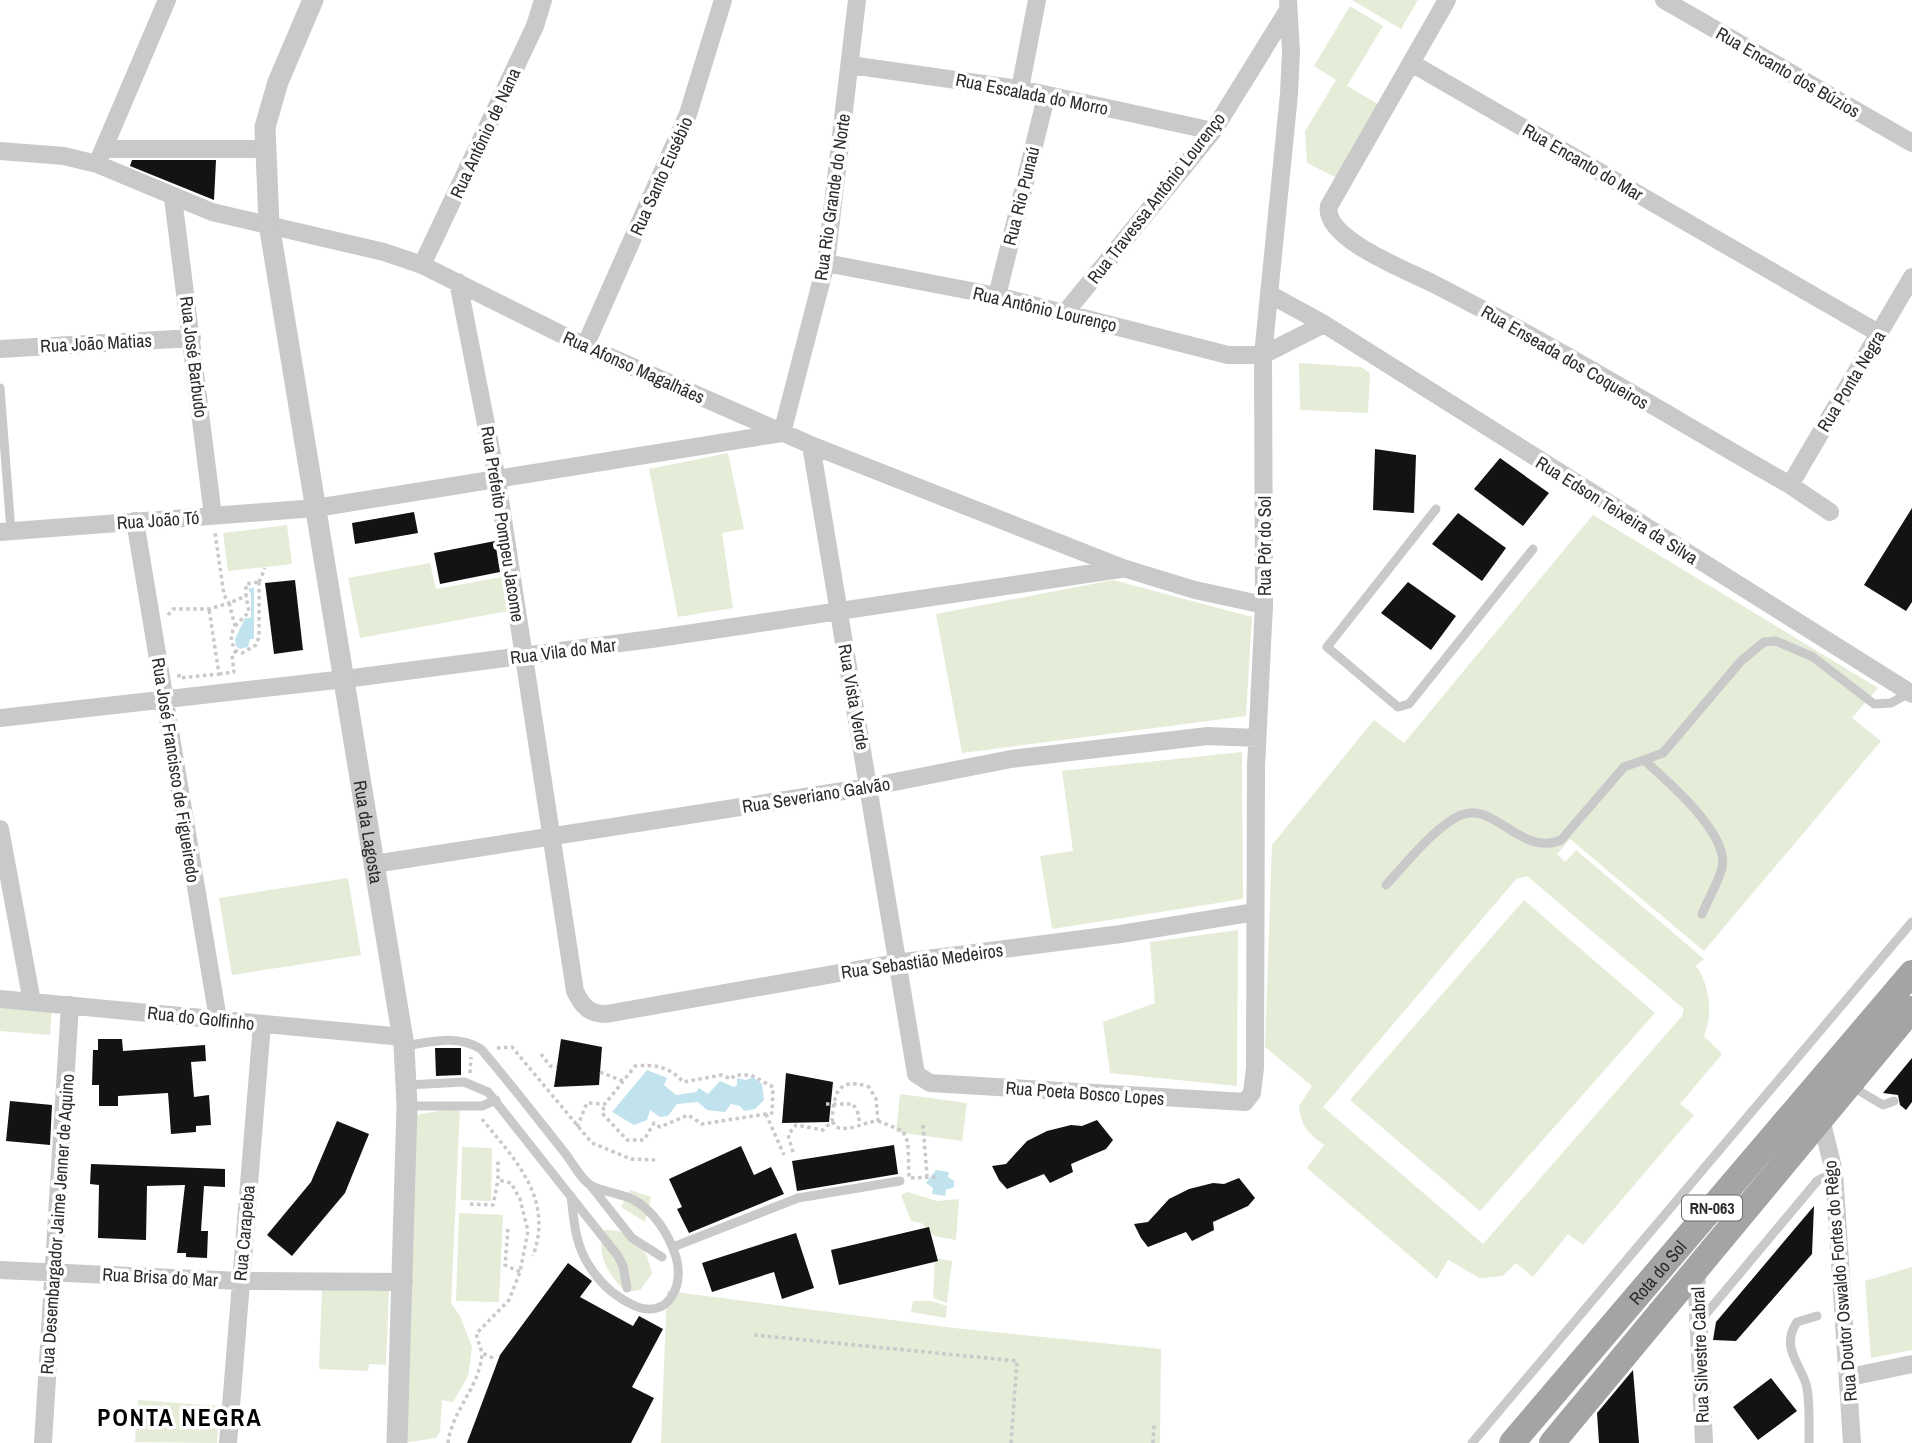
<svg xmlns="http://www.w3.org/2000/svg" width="1912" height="1443" font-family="'Archivo Narrow',sans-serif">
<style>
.green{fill:#e5ecd8;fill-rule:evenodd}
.water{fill:#c1e3ee}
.building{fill:#131313}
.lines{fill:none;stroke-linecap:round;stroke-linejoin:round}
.path{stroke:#c9c9c9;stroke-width:3.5;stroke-dasharray:3.5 3.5;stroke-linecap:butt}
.service{stroke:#c9c9c9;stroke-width:9}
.minor{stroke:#c9c9c9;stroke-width:18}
.tertiary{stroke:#c9c9c9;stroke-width:21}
.primary{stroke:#a4a4a4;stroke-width:26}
.labels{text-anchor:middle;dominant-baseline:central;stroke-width:7;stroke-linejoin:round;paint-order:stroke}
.shield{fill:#fff;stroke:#6b6b6b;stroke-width:2}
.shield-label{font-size:16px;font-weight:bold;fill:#2c2c2c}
.street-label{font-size:18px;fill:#2c2c2c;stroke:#fff}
.district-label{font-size:24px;font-weight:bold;letter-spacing:2px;fill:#000;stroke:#fff}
</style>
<rect width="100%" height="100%" fill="#fff"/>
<path class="green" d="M1352 0H1418L1401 29Z
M1350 6 1383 26 1347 86 1378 104 1337 178 1307 163 1305 131 1336 80 1314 66Z
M1299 363 1361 367 1370 373 1368 413 1300 410Z
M728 453 744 529 722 533 733 608 678 617 649 469Z
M1593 515 1878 688 1852 718 1881 741 1704 951 1570 839 1557 854 1565 862 1576 850 1704 959 1696 966C1710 985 1713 1015 1704 1036L1722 1054 1680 1104 1694 1115 1583 1245 1568 1234 1533 1277 1516 1263 1503 1276 1480 1278 1448 1260 1437 1279 1307 1168 1324 1145C1308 1133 1301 1126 1299 1106L1312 1086 1265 1047 1272 845 1374 720 1404 743ZM1527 876 1684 1009 1682 1016 1483 1244 1323 1107 1516 879Z
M287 525 292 564 228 571 223 533Z
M430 563 436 589 507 576 514 610 360 638 348 578Z
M1113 580 1252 617 1246 716 962 753 936 614Z
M1242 752 1243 899 1052 929 1040 856 1073 851 1062 771Z
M348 878 361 955 232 975 219 898Z
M1524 900 1655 1013 1480 1211 1350 1100Z
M1238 930 1237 1086 1110 1073 1103 1022 1155 1003 1150 942Z
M0 1003 52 1008 50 1035 0 1031Z
M900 1094 967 1103 962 1141 896 1132Z
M460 1107 451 1303 460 1316 472 1347 468 1376 453 1402 442 1400 440 1432 436 1438 404 1443 417 1115Z
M462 1147 492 1148 491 1201 461 1200Z
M630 1190 651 1197 645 1222 621 1207Z
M908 1192 937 1201 959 1199 956 1240 934 1236 921 1223 911 1221 901 1195Z
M459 1213 503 1215 499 1302 456 1301Z
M604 1230C634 1229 647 1246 652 1274L640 1290 626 1292C608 1274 596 1256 604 1230Z
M935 1258 952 1261 947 1303 933 1298Z
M1912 1267V1350L1871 1358 1865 1281Z
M322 1287 389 1290 386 1365 369 1364 368 1371 319 1369Z
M667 1291 954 1328 1161 1349 1160 1443H661Z
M913 1301H931L947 1306 946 1318 911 1312Z
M138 1400 220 1406 217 1443 135 1442Z"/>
<path class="water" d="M254 587V639H250L248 647 240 649 236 646 235 639 245 618H251V594L248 589Z
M647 1070 667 1078 664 1085 676 1095 696 1092 699 1088 708 1094 720 1081 734 1087 737 1085V1078L746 1080 753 1077 762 1084 764 1100 755 1109 744 1111 740 1106 731 1104 725 1112 707 1110 698 1102 677 1104 668 1116 660 1117 650 1110 647 1120 634 1125 612 1112Z
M936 1170 949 1172 948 1177 954 1181V1187L946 1190 945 1196 932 1194 933 1188 926 1183Z"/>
<path class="building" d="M132 160H216L214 200 130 166Z
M1375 449 1416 455 1414 513 1373 510Z
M1500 458 1549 493 1523 526 1474 489Z
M1912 508V602L1906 611 1864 585Z
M414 512 418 533 355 544 352 523Z
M1458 513 1506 548 1482 581 1432 544Z
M495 541 500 572 440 584 434 553Z
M295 580 303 650 274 654 265 583Z
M1408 582 1456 616 1431 650 1381 613Z
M98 1039H122L123 1051 205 1045 206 1061 191 1062 194 1097 209 1095 211 1125 196 1126V1132L171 1134 168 1093 118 1096V1106H99V1085H92L93 1050H98Z
M561 1039 602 1047 599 1085 554 1087Z
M435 1048H461V1075L436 1076Z
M1912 1058V1102L1906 1110 1900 1105 1898 1095 1883 1093Z
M786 1073 833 1082 829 1122 782 1123Z
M10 1101 52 1105 50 1145 6 1141Z
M1097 1120 1113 1140 1106 1149 1071 1164 1073 1172 1050 1183 1044 1174 1007 1189 999 1180 992 1166 1006 1164 1027 1141 1047 1131 1071 1125 1082 1126Z
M337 1121 369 1134 345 1193 292 1256 267 1235 311 1182Z
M894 1145 898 1174 797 1191 792 1161Z
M741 1146 754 1175 771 1167 784 1194 689 1233 677 1209 682 1207 669 1179Z
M91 1164 225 1169V1187L204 1186 201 1231H208L207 1258 186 1257V1253H177L185 1185 147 1186 146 1240 98 1238 99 1185 90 1184Z
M1239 1178 1255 1198 1248 1206 1213 1222 1214 1230 1192 1241 1186 1232 1148 1247 1141 1238 1134 1224 1148 1222 1169 1199 1189 1189 1213 1183 1224 1184Z
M1814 1206 1812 1254 1736 1341 1713 1340 1716 1322Z
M929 1227 938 1261 839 1285 831 1250Z
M796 1233 814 1288 782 1299 774 1272 712 1292 702 1263Z
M568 1263 592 1281 580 1297 633 1326 639 1316 663 1329 632 1387 654 1398 631 1443H467L500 1355Z
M1633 1370 1639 1443H1599L1597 1413Z
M1771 1378 1797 1411 1758 1440 1733 1407Z"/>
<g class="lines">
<path class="path" d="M259 582V637L256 645 242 653 236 651C230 641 230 636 235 626L229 603 246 596V584Z
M259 582 265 568
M168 615 173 609H209L229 603 224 595 215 533
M235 626 249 612 246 596
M179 674V678L219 674 209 609
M219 674 234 672 232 655 236 651
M497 1048 512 1047 592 1143 631 1159 655 1160
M541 1054 550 1066 557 1067
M600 1072 623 1081
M470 1073 471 1057
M826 1104H853L859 1115V1126
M766 1114 784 1155
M482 1119C515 1160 554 1198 533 1256
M878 1121 903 1131 908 1143 909 1178 937 1177
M923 1125 927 1176
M577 1127 587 1103 605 1104 635 1066C655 1064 670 1067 683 1082L722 1075 731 1079 735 1075H751L773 1087 772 1113 702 1124 688 1115 660 1127 654 1123 644 1140H627L602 1113 605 1104
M793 1152 788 1135 796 1125 823 1130 832 1121C834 1094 837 1076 869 1087L876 1099 878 1121C862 1122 852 1132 836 1127L832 1121
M470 1204 493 1205 498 1180
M508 1229 505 1265 520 1272
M754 1335 1017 1361 1011 1443
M493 1358 482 1353 476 1334 509 1300 520 1272 528 1231 520 1199 511 1183 498 1180V1160
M448 1443C452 1410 480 1387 482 1353
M1153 1443 1154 1425"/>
<path class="service" d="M0 388 11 531
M1436 509 1327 647 1398 707 1409 704 1533 549
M1645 761C1667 781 1730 834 1722 868 1718 883 1708 899 1702 914
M1386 885C1405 865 1436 825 1461 815 1494 801 1521 857 1561 840L1624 767 1663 753 1741 661 1764 642 1776 641 1813 657 1874 704 1891 703 1909 693
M404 1046C431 1042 457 1034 481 1049 510 1083 537 1118 565 1153 572 1162 581 1180 592 1186 604 1192 619 1193 632 1199 654 1210 669 1235 676 1257 685 1287 667 1321 633 1305 616 1297 600 1283 590 1267 575 1245 574 1221 571 1196
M407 1085 464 1082 488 1092 618 1256 623 1266 627 1288
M1851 1086 1883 1105 1894 1101
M408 1106H482L496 1100
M591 1186 632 1238 662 1257
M673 1247 798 1198 900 1181
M1700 1321 1817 1181 1834 1172
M1472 1443 1912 922
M1809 1443C1809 1425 1810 1406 1807 1388 1803 1366 1779 1349 1797 1322L1817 1316"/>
<path class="minor" d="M1447 0 1329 206C1322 238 1408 271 1434 284 1555 346 1671 417 1790 485L1830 512
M1664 0 1912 143
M1413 64 1880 334
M850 65 1020 89 1213 131
M1020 89 1037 0
M105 149H263
M0 151 64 156 97 164 212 212 384 252 422 265 585 346 811 445 1123 568 1195 590 1264 605
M97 164 167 0
M173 198 213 516
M826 263 997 296 1228 355H1263L1324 324
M422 265 535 26 543 0
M458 282 497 480 575 991C582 1006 589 1014 606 1014L896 963 1121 934 1255 912
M1269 294 1324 324 1912 694
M997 296 1046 97
M1065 313 1213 131 1288 10
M585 346 688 114 723 0
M0 349 192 338
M782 433 826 263 857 0
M811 445 916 1074 930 1083 1245 1102 1252 1093 1255 1068 1256 766 1264 605 1263 355 1289 94 1291 52 1288 0
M1790 485 1912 277
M135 521 218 1019
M0 532 316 508 782 433
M0 718 345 679 659 638 1120 569
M0 829 32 1002
M374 864 869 787 1011 759 1208 736 1257 738
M0 999 403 1037
M1821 1119 1834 1172 1852 1443
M1696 1267 1704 1443
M0 1270 240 1281 404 1282
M1850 1377 1912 1364
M43 1443 70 1005
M228 1443 262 1024"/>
<path class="tertiary" id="s1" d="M313 0 278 82 265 127 269 224 404 1046 407 1106 397 1443"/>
<g class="primary">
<path id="s2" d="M1512 1443 1912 973"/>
<path d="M1552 1443 1912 1009"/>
</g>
</g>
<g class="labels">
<rect class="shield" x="1682" y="1195.5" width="60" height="25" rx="5"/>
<g class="shield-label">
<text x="1712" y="1208">RN-063</text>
</g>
<g class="street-label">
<text transform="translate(1788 72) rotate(30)">Rua Encanto dos Búzios</text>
<text transform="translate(1032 94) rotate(11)">Rua Escalada do Morro</text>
<text transform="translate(485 133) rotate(-65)">Rua Antônio de Nana</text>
<text transform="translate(1583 162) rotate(30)">Rua Encanto do Mar</text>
<text transform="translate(661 176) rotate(-66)">Rua Santo Eusébio</text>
<text transform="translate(1021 196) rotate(-76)">Rua Rio Punaú</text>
<text transform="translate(832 197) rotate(-82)">Rua Rio Grande do Norte</text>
<text transform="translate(1156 198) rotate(-52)">Rua Travessa Antônio Lourenço</text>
<text transform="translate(1045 309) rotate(13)">Rua Antônio Lourenço</text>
<text transform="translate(96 343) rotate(-3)">Rua João Matias</text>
<text transform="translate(194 357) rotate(83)">Rua José Barbudo</text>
<text transform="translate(1565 357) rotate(30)">Rua Enseada dos Coqueiros</text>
<text transform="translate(634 367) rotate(24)">Rua Afonso Magalhães</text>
<text transform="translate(1851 381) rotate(-59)">Rua Ponta Negra</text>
<text transform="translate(1617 510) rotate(32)">Rua Edson Teixeira da Silva</text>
<text transform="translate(158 520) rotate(-4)">Rua João Tó</text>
<text transform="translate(503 524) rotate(81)">Rua Prefeito Pompeu Jacome</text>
<text transform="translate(1264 546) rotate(-90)">Rua Pôr do Sol</text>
<text transform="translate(563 651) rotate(-7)">Rua Vila do Mar</text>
<text transform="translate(854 697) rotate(80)">Rua Vista Verde</text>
<text transform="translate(176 770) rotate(81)">Rua José Francisco de Figueiredo</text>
<text transform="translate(816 795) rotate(-9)">Rua Severiano Galvão</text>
<text stroke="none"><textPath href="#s1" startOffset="849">Rua da Lagosta</textPath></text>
<text transform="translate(922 961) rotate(-8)">Rua Sebastião Medeiros</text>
<text transform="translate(201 1018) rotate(6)">Rua do Golfinho</text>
<text transform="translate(1085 1093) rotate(4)">Rua Poeta Bosco Lopes</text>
<text transform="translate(57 1224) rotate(-86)">Rua Desembargador Jaime Jenner de Aquino</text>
<text transform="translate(244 1233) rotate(-85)">Rua Carapeba</text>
<text stroke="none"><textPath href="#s2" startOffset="224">Rota do Sol</textPath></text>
<text transform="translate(160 1277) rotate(3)">Rua Brisa do Mar</text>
<text transform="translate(1840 1281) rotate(-95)">Rua Doutor Oswaldo Fortes do Rêgo</text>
<text transform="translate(1700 1355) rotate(-92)">Rua Silvestre Cabral</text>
</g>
<g class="district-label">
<text x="180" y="1417">PONTA NEGRA</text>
</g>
</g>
</svg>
